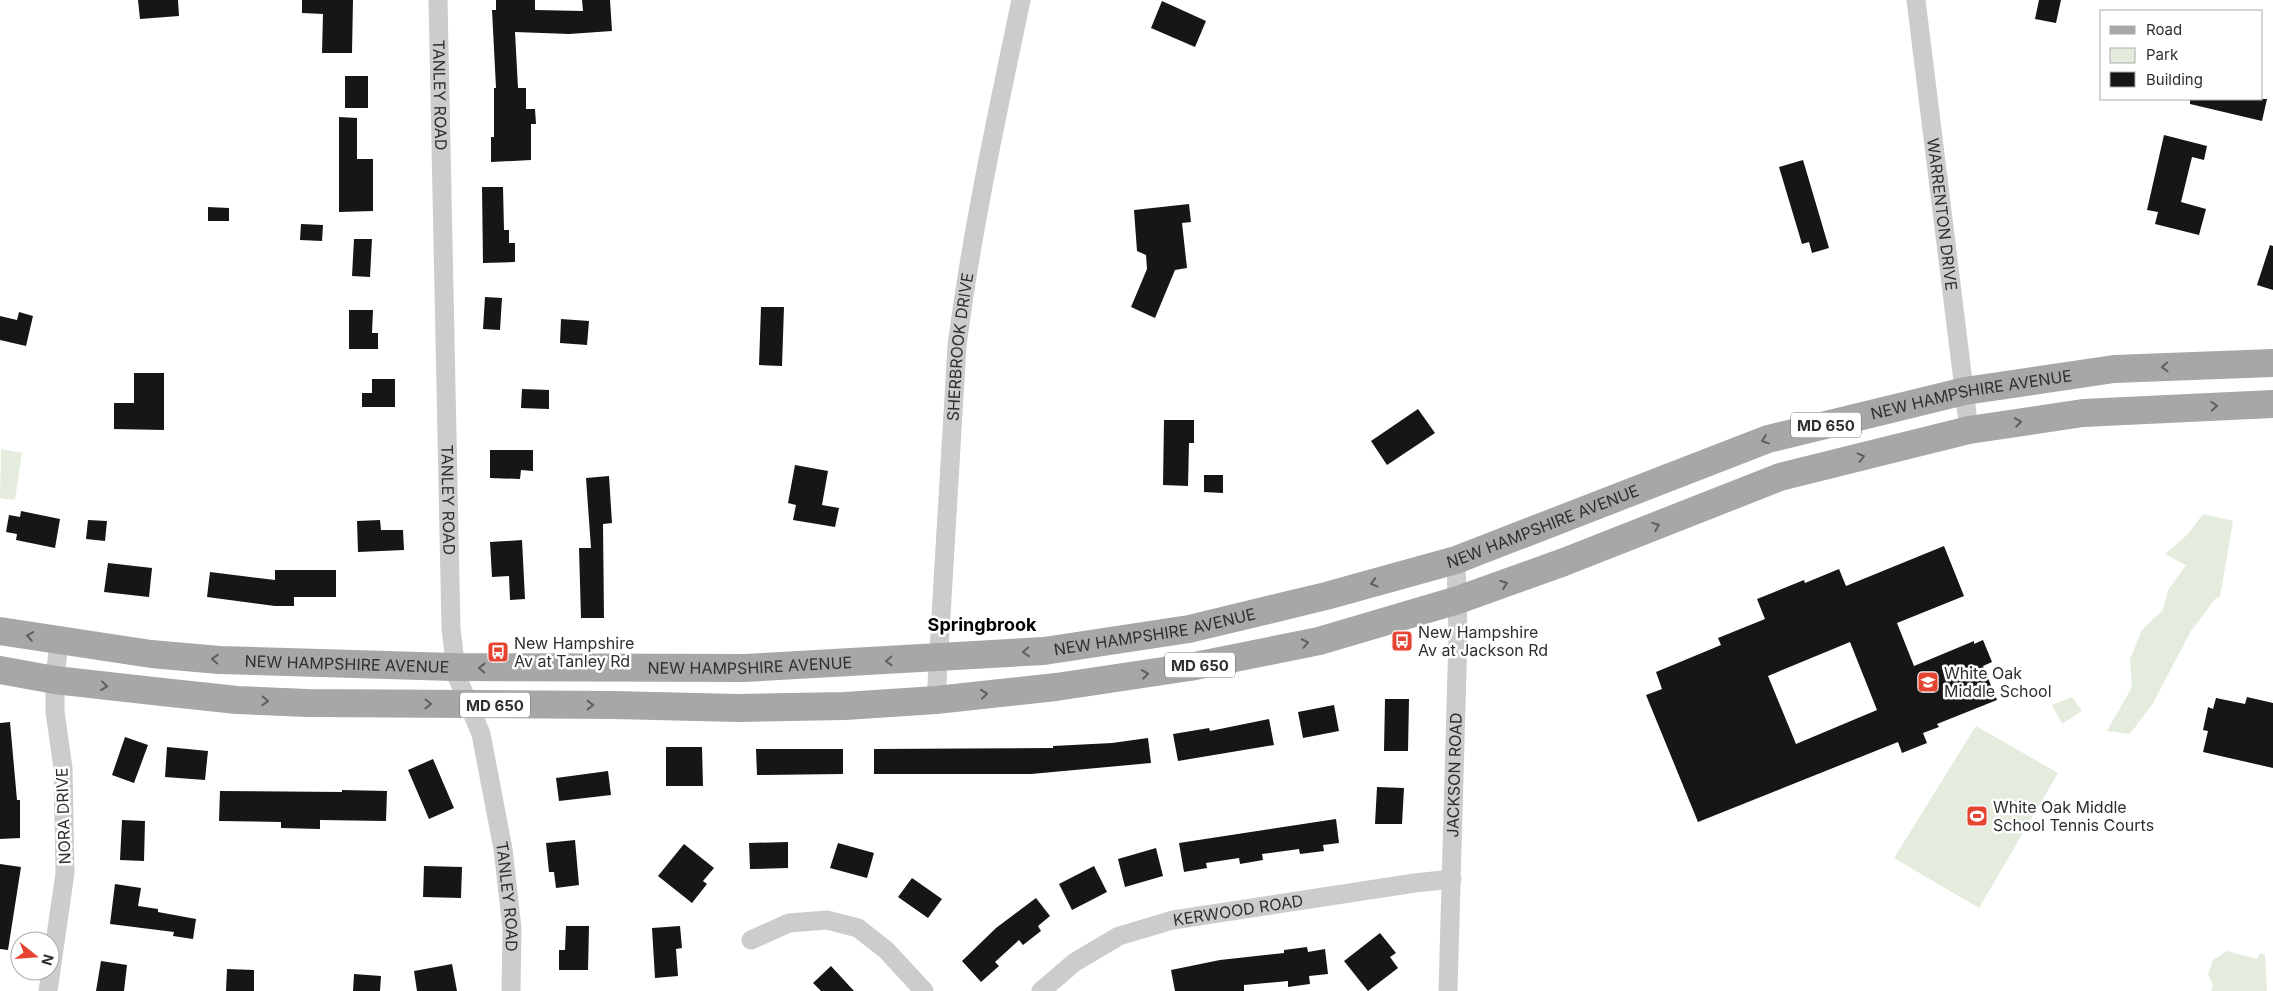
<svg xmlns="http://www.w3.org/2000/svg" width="2273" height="991" font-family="Inter,sans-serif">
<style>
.green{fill:#e3ecdd}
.building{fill:#161616;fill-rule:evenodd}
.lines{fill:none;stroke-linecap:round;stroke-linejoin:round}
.street{stroke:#ccc;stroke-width:19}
.primary{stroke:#a7a7a7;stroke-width:28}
.oneway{stroke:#5f5f5f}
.labels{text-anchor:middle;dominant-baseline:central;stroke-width:5;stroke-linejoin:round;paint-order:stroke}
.shield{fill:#fff;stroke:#6d6d6d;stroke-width:1}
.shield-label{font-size:15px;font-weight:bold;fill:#2f2f2f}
.street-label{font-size:16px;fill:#2f2f2f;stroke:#fff}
.poi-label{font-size:16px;fill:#2f2f2f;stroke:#fff;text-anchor:start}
.neighbourhood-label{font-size:18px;font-weight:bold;fill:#000;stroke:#fff}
</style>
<rect width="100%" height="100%" fill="#fff"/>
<path class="green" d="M1 449 22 453 15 500 0 498Z
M2203 514 2233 521 2220 597 2215 599 2191 631 2153 703 2130 734 2107 731 2132 687 2130 659 2142 630 2163 610 2168 590 2186 565 2165 554 2187 535Z
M2072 697 2082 711 2062 724 2052 705Z
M1976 726 2058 773 1979 908 1894 858Z
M2227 951 2257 959 2260 953 2265 954 2267 991H2211L2213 984 2208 974 2213 960Z"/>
<path class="building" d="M138 0H178L179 16 140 19Z
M302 0H353L352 53H322L323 14 302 13Z
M496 0H535V10L583 11 582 0H610L612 31 569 34 515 32 518 88H526V109H535L536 124H531V160L491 162V137H494V88H496L492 10H496Z
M2039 0H2061L2056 23 2035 19Z
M1162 1 1206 21 1195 47 1151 28Z
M345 76H368V108H345Z
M2190 99H2267L2262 121 2190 104Z
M339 117 357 118V159H373V211L339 212Z
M2164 135 2207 146 2204 160 2192 157 2181 202 2206 209 2199 235 2155 224 2158 212 2147 210Z
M1803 160 1829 248 1812 253 1809 242 1802 244 1779 167Z
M482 187H503L504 230H509V243H515V262L483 263Z
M1189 204 1191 222 1182 223 1187 268 1175 270 1155 318 1131 307 1147 269 1146 255 1137 251 1134 210Z
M208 207 229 208V221H208Z
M301 224 323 225 322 241 300 240Z
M354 239H372L370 277 352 276Z
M2270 245 2273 246V290L2257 285Z
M485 297 502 298 500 330 483 329Z
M761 307H784L782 366 759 365Z
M349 310H373L372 333H378V349H349Z
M19 312 33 316 26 346 0 340V316L17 320Z
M561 319 589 321 587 345 560 343Z
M134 373H164V430L114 429V403H134Z
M372 379H395V407H362V393H372Z
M522 389 549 390V409L521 408Z
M1418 409 1435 433 1387 465 1371 441Z
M1164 420H1194V443H1189L1188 486 1163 485Z
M490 450H533V471L521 470 520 479 490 478Z
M795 465 828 471 822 505 839 508 835 527 793 520 796 505 788 503Z
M1204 475H1223V493L1204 492Z
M609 476 612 523 603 524 604 618H581L579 548H591L586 478Z
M21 511 60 519 55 548 16 540 17 534 6 532 9 515 20 517Z
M88 520 107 521 105 541 86 539Z
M380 520 381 530H403L404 550 358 552 357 521Z
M522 540 525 599 510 600 509 576 492 577 490 542Z
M1944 546 1964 596 1897 623 1914 666 1974 641V644L1983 640 1992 662 1983 666 1997 700 1937 724 1939 727 1923 733 1927 743 1902 753 1898 742 1698 822 1646 695 1662 689 1656 672 1721 645 1718 638 1765 619 1757 599 1804 580 1805 583 1839 569 1846 586ZM1850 642 1877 710 1796 744 1768 676Z
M108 563 152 568 149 597 104 592Z
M275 570H336V597H294V606H275L207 597 210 572 275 580Z
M2247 697 2273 703V768L2203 752 2208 731 2203 730 2208 707 2213 709 2216 698 2245 704Z
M1385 699H1409L1408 751H1384Z
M1334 705 1339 731 1303 738 1298 712Z
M1269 719 1274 745 1178 761 1173 734 1209 728 1210 731Z
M10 722 17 800H20V838L0 839V723Z
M125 737 148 745 134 783 112 775Z
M1148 738 1151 763 1031 774H874V749L1053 748V746L1112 743Z
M167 747 208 751 205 780 165 777Z
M666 747H702L703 786H666Z
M756 749H843V774L757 775Z
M433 759 454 808 429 819 408 770Z
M608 771 611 795 559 801 556 778Z
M1377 787 1404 788 1402 824H1375Z
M342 790 387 791 386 821 320 820V829L281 828V822L219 821 220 791 342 792Z
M1336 819 1339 843 1323 845 1324 851 1300 854 1299 849 1262 854 1263 860 1240 864 1239 858 1206 863 1207 868 1184 872 1179 843Z
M122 820 145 821 144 861 120 860Z
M575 840 579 885 556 888 554 872H549L546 843Z
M788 842V868L750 869 749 843Z
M838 843 874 853 867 878 830 868Z
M684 844 714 868 703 881 707 884 692 903 658 876Z
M1156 848 1163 876 1125 887 1118 859Z
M0 864 21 867 8 950 0 949Z
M424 866 462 867 461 898 423 897Z
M1094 866 1107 892 1072 910 1059 884Z
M912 878 942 899 928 918 898 897Z
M115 884 141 888 138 906 158 909V912L196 919 193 939 173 936 174 932 110 924Z
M1036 898 1050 916 1038 926 1041 931 1023 945 1019 940 995 962 999 966 981 982 962 961 996 928Z
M566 926H589L588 970H559V950H565Z
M680 926 682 948 676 949 678 976 655 978 652 928Z
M1380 933 1396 953 1390 957 1398 968 1368 991 1344 961Z
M1307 947 1308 952 1325 949 1328 974 1309 976 1310 984 1288 987V981L1244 985V991H1175L1171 970 1220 960 1284 953V950Z
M101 961 127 965 124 991H96Z
M452 964 457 991H417L414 971Z
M831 966 854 991H821L813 983Z
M227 969 254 970V991H226Z
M354 974 381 976 380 991H353Z"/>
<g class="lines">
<g class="street">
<path id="s1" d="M438 0 451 629 454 653 453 667 481 734 503 849 512 928 511 991"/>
<path id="s2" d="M1916 0 1969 430"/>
<path id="s3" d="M936 700 957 346C972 229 997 115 1021 0"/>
<path d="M751 940 789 923 827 920 858 928 886 950 924 991"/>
<path d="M48 991 65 873 63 768 55 712V680L59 640"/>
<path id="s4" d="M1041 991 1075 962 1119 936 1173 920 1415 883 1452 879"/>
<path id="s5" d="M1448 991 1458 635 1456 560"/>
</g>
<g class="primary">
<path id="s6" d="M0 631 151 654 219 660 453 667 745 668 1044 651 1189 629 1326 596 1456 560 1768 439 1965 391 2114 369 2273 363"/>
<path d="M0 670 55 680 162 692 237 700 307 703 613 705 738 708 845 706 936 700 1056 687 1190 667 1319 641 1458 600 1564 562 1780 477 1969 430 2083 413 2273 404"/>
</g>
</g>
<defs><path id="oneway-chevron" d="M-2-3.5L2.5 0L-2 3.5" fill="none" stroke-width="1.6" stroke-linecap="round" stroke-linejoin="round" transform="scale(1.25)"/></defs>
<g class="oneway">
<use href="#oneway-chevron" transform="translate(2165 367) rotate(178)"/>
<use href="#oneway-chevron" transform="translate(2214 406) rotate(-3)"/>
<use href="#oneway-chevron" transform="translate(2018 422) rotate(-9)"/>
<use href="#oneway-chevron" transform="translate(1765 440) rotate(161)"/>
<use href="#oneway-chevron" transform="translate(1861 457) rotate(-14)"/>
<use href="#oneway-chevron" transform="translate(1656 526) rotate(-22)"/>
<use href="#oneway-chevron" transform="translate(1374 583) rotate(164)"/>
<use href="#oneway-chevron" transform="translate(1504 584) rotate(-20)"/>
<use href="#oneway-chevron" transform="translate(30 636) rotate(-171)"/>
<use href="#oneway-chevron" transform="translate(1305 643) rotate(-12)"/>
<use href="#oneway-chevron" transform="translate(1026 652) rotate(176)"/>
<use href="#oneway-chevron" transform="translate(215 659) rotate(-176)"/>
<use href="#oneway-chevron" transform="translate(889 661) rotate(177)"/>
<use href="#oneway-chevron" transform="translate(482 668) rotate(-179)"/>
<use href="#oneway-chevron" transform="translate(1145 674) rotate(-9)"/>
<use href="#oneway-chevron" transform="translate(104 686) rotate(6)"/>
<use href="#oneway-chevron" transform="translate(984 694) rotate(-6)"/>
<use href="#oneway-chevron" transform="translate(265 701) rotate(3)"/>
<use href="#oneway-chevron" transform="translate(428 704) rotate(1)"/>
<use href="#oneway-chevron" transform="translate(590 705)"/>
</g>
<defs>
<g id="bus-square" transform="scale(1.125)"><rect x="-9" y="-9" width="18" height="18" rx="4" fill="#e64432" stroke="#fff"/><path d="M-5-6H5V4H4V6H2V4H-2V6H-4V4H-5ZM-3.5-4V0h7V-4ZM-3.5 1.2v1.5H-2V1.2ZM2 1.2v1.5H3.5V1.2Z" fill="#fff"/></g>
<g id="school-square" transform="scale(1.125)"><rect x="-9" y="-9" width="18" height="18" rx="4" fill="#e64432" stroke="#fff"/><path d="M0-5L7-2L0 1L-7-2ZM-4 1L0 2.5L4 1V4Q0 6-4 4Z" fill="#fff"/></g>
<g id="stadium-square" transform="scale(1.125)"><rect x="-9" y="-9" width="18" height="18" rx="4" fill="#e64432" stroke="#fff"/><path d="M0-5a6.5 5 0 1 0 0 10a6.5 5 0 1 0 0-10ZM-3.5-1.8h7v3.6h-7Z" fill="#fff"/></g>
</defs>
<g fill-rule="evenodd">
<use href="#bus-square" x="1402" y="641"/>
<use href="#bus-square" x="498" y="652"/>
<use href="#school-square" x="1928" y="682"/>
<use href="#stadium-square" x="1977" y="816"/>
</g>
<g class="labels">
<g class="shield">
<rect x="1791" y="412.5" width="70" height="25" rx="4"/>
<rect x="1165" y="652.5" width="70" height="25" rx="4"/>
<rect x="460" y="692.5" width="70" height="25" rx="4"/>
</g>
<g class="shield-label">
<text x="1826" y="425">MD 650</text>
<text x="1200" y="665">MD 650</text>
<text x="495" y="705">MD 650</text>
</g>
<g class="street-label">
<text stroke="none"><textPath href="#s1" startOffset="95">TANLEY ROAD</textPath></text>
<text stroke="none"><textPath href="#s2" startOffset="216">WARRENTON DRIVE</textPath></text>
<text stroke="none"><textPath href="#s3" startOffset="354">SHERBROOK DRIVE</textPath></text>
<text stroke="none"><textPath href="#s6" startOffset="2012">NEW HAMPSHIRE AVENUE</textPath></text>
<text stroke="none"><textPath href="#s1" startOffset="500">TANLEY ROAD</textPath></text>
<text stroke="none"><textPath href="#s6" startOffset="1562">NEW HAMPSHIRE AVENUE</textPath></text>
<text stroke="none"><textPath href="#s6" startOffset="1159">NEW HAMPSHIRE AVENUE</textPath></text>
<text stroke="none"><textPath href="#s6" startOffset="349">NEW HAMPSHIRE AVENUE</textPath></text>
<text stroke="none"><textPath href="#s6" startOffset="752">NEW HAMPSHIRE AVENUE</textPath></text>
<text stroke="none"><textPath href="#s5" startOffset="216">JACKSON ROAD</textPath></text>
<text transform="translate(63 816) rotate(-92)">NORA DRIVE</text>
<text stroke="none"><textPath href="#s1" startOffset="905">TANLEY ROAD</textPath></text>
<text stroke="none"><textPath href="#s4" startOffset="218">KERWOOD ROAD</textPath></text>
</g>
<g class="poi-label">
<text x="1418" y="632">New Hampshire<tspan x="1418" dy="18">Av at Jackson Rd</tspan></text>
<text x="514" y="643">New Hampshire<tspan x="514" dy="18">Av at Tanley Rd</tspan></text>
<text x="1944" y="673">White Oak<tspan x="1944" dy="18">Middle School</tspan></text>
<text x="1993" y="807">White Oak Middle<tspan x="1993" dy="18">School Tennis Courts</tspan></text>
</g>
<g class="neighbourhood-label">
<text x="982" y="624">Springbrook</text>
</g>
</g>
<rect x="2100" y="10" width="162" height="90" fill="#ffffff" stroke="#acacac"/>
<rect x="2110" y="26" width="25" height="8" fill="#a7a7a7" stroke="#acacac"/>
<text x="2146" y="35" font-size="15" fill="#2f2f2f">Road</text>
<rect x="2110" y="48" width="25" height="15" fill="#e3ecdd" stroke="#acacac"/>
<text x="2146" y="60" font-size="15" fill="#2f2f2f">Park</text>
<rect x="2110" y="72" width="25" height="15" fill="#161616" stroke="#acacac"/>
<text x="2146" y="85" font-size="15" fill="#2f2f2f">Building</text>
<g transform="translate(35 956) rotate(107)"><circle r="24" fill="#ffffff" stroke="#acacac"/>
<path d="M0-4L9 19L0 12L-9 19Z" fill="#e64432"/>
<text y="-8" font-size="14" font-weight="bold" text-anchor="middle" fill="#2f2f2f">N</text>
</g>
</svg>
